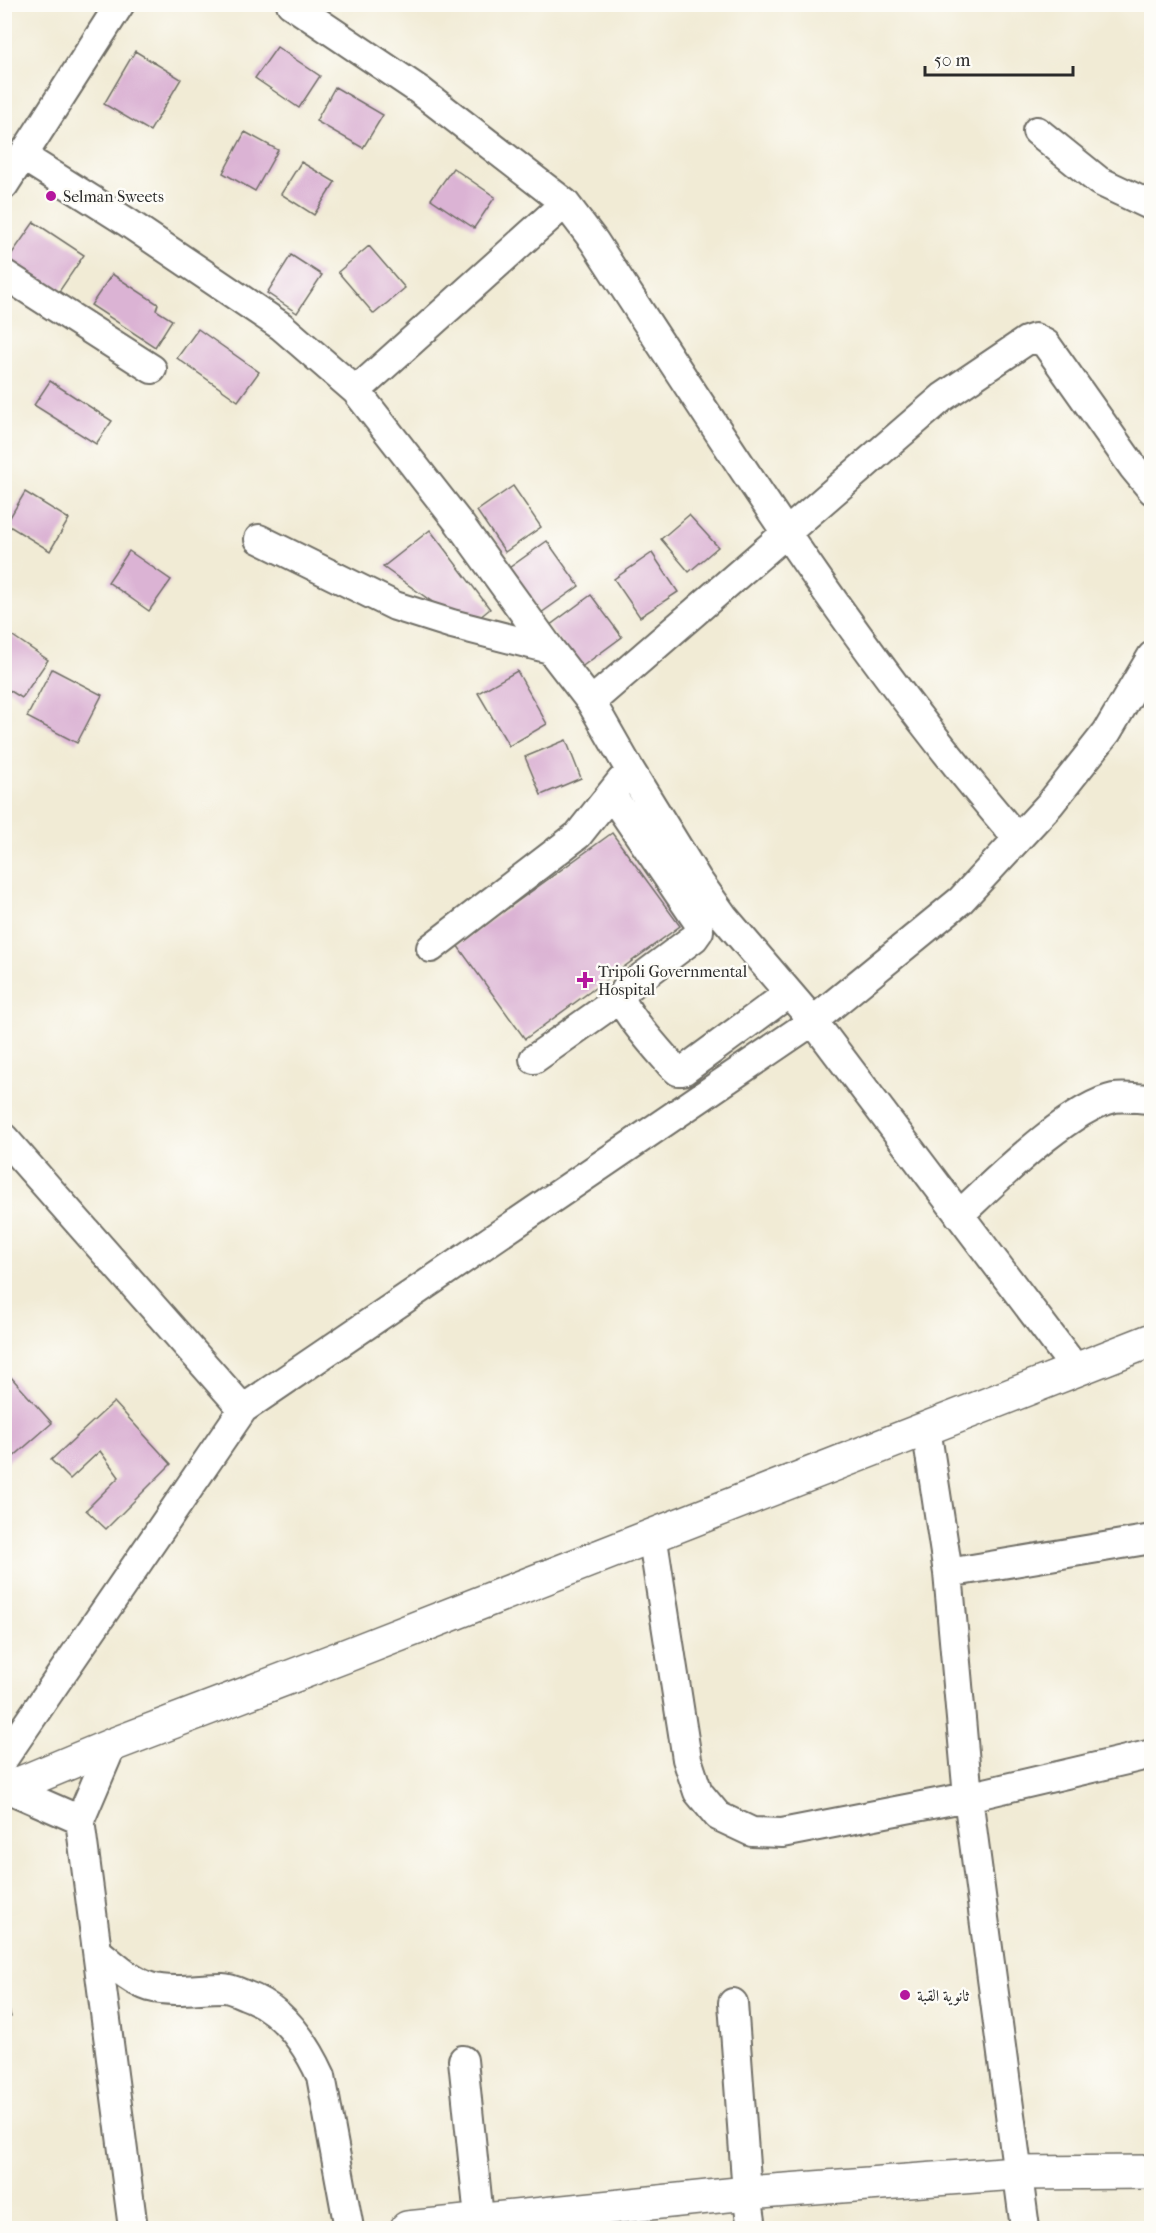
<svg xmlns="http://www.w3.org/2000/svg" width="1156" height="2233" font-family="'IM FELL French Canon',Amiri,serif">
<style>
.building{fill:#dbb3d4}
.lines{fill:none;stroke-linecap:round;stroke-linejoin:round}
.minor-casing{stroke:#706e66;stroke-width:32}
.major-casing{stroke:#706e66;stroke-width:36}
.minor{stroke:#fff;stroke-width:28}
.major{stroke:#fff;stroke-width:33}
.poi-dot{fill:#b5179e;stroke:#fdfcf7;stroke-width:2}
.labels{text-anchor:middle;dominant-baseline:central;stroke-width:5;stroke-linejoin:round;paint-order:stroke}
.poi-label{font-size:16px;fill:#2b2b2b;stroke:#fdfcf7;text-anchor:start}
</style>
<rect width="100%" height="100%" fill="#fdfcf7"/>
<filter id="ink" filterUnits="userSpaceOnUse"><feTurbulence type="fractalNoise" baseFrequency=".0167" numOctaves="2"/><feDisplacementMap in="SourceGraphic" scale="12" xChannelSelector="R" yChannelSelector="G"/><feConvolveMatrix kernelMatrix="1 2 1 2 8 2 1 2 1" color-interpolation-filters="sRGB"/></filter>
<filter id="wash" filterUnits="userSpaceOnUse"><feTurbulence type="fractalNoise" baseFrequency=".008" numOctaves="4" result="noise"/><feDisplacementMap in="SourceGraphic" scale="24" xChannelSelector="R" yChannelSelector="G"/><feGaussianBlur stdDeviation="1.35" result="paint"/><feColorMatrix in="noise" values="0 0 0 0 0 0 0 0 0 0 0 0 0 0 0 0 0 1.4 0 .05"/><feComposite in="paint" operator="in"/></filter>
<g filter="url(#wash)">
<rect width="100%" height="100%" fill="#f1ebd5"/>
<g id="blocks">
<path class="building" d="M277 47 320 76 299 108 255 78Z
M135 51 181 79 150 131 104 104Z
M335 87 383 115 363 148 316 121Z
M245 132 278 150 255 191 223 173Z
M301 162 335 182 314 215 281 194Z
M453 168 495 197 474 228 431 199Z
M34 222 84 255 54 299 4 265Z
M369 246 405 288 374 314 338 272Z
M291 255 322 275 297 313 267 293Z
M112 274 158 304 156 310 172 320 155 347 91 305Z
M198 329 259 372 238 401 177 358Z
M50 381 112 421 96 444 34 405Z
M513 486 541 527 505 552 477 511Z
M25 492 69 519 50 551 6 524Z
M689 515 718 547 689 572 661 539Z
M430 530 490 609 479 618 434 603 383 567Z
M547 541 579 586 541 613 509 568Z
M129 551 171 580 149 611 108 582Z
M652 553 678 592 640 617 614 579Z
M591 595 622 637 580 668 549 626Z
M7 632 48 660 22 698 4 687V636Z
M52 669 102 695 77 743 27 717Z
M517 671 547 724 509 746 478 693Z
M566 740 581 778 541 795 525 757Z
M612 833 680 926 525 1039 457 945Z
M10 1376 52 1423 4 1465V1381Z
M114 1402 171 1464 106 1529 86 1510 119 1477 100 1451 70 1479 51 1460Z
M4 1991 11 2017 4 2018Z"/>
</g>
</g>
<g filter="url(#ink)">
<use href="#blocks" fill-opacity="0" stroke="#706e66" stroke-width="1.5"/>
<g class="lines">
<g class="minor-casing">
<path id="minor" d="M291 4 419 90 565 203 594 241C727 445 858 654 1017 838
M1037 131 1099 181 1152 206
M24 157 127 222 281 326 356 391 459 523 550 649 591 702 630 770 697 879 724 917 813 1021 1075 1368
M4 185 120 4
M4 274 152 369
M356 391 565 203
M259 539 395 606 452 624 550 649
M591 702 943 397 1026 341 1035 338 1046 344 1133 467 1152 490
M611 794 698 922 699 931 694 938 626 989C624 994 621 998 623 1003 630 1019 658 1050 671 1065L678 1071H683L789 993
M431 948 578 835 621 781
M534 1059 623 996
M4 1138 243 1409
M959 1215C995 1182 1068 1108 1114 1098 1125 1096 1140 1099 1152 1099
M926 1428 948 1573 968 1797 1025 2228
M652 1534 687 1759 698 1792 718 1816 752 1832 782 1833 968 1797 1152 1754
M948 1573 1152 1539
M112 1745 80 1820 133 2228
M4 1758 243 1409 813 1021 961 900 1050 804 1107 732 1152 656
M7 1788 80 1820
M97 1951C113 1964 129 1980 150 1987 173 1993 199 1988 223 1988 230 1988 238 1992 245 1995 282 2008 305 2041 321 2076L349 2228
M733 2003 747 2193 752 2228
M463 2060 480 2228"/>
</g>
<g class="major-casing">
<path id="major" d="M4 1790 112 1745 345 1656 1152 1340
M407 2228 747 2193 1016 2173 1152 2172"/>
</g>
<use href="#minor" class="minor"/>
<use href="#major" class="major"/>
</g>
</g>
<g class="poi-dot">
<circle cx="51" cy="196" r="6"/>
<path d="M582 971h6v6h6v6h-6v6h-6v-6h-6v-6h6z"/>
<circle cx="905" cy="1995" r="6"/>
</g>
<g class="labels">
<g class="poi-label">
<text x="63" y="196">Selman Sweets</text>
<text x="598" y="971">Tripoli Governmental<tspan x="598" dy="18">Hospital</tspan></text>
<text x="917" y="1995">ثانوية القبة</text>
</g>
</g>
<rect width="1156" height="2233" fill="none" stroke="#fdfcf7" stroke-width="24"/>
<path d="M925 66v9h148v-9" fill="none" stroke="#2b2b2b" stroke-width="3"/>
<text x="934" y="66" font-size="18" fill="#2b2b2b" stroke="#fdfcf7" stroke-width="4.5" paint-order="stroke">50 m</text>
</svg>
